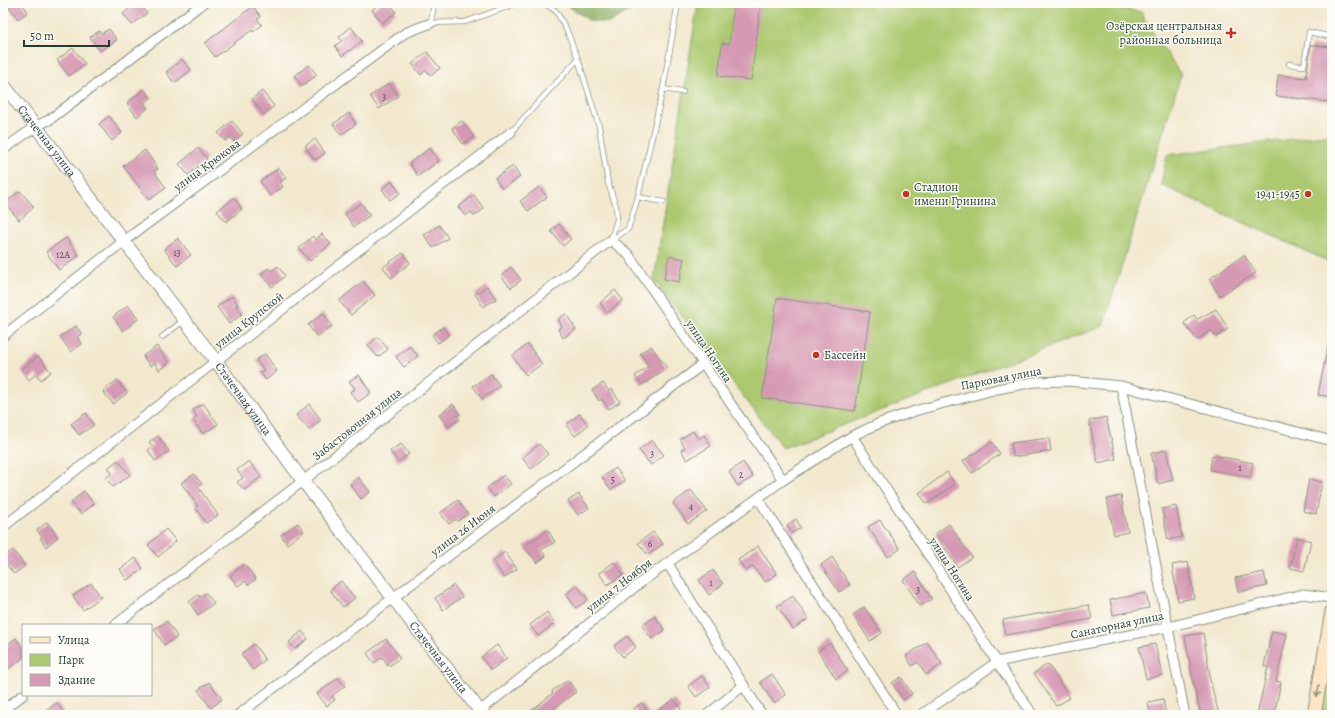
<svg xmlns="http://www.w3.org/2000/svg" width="1335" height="718" font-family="Alegreya,serif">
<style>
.green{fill:#acc96f;stroke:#668352}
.forest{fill:#89ad62;stroke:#54754b}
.building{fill:#d699b3}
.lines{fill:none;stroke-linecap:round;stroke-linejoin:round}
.service-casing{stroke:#889281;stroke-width:6}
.minor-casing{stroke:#889281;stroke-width:11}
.tertiary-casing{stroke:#889281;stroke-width:14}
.secondary-casing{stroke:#889281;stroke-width:15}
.service{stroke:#fff;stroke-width:4.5}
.minor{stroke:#fff;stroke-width:9}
.tertiary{stroke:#fff;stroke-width:12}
.secondary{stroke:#fde5c5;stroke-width:13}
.oneway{stroke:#8e917c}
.poi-dot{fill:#c8321e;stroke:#fdfcf7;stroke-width:1.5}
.labels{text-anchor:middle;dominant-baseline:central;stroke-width:3;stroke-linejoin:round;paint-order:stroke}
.number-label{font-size:10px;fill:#4d5454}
.poi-label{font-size:12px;fill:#1f3d34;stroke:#fdfcf7;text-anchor:end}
.street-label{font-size:12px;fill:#1f3d34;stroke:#fdfcf7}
</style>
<rect width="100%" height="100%" fill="#fdfcf7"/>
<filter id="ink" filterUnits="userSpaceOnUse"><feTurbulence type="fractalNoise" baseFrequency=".025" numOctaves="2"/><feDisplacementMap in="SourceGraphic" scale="8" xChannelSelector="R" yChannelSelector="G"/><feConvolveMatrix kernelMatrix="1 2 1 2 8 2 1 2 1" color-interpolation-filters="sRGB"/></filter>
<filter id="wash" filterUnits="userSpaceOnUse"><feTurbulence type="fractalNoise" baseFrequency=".012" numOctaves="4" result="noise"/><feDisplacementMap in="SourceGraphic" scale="16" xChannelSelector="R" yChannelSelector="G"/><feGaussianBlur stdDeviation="0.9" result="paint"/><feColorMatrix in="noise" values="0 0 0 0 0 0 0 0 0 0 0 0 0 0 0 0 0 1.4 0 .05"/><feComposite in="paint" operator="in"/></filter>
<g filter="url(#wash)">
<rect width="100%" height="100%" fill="#f2e8ce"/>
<path class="green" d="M698 3H1080L1141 12 1143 18 1181 75 1103 326 783 448 654 280Z
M1332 134V263L1161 185 1167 155Z
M1332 654V715H1321Z"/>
<path class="forest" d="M564 3H639L634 8 609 23 590 21Z"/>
<g id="blocks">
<path class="building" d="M6 3H22L28 12 18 19Z
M136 3H139L147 13 132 25 123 14Z
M381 3H390L396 12 382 23 372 10Z
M734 3H761L751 80 718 76 722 43 729 44Z
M253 6 261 17 257 19 262 25 253 32 252 30 215 57 205 43Z
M351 27 362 41 342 56 335 46 342 41 339 37Z
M109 29 117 40 100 51 90 37 99 31 101 34Z
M1311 45 1332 47V76L1329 102 1276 96 1278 75 1306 78Z
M73 48 85 64 69 76 57 60Z
M427 52 440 68 431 76 426 70 421 75 412 64Z
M182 59 191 70 174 83 166 72Z
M309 65 317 75 302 86 294 76Z
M389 83 398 96 379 109 370 96Z
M144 89 151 98 144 103 148 108 137 117 127 103Z
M262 91 274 106 264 115 252 99Z
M349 113 356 124 341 135 333 124Z
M109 116 122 133 112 141 99 124Z
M232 121 243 134 234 142 230 137 225 141 218 133Z
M462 121 474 137 463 144 452 128Z
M315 139 325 153 315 160 305 146Z
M198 148 207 159 188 175 179 164Z
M430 148 439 161 418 176 409 163Z
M145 150 158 169 154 171 166 188 149 200 123 166Z
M513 166 520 177 502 189 495 178Z
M279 168 286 178 280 182 283 187 270 196 260 181Z
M392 181 400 193 390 200 382 189Z
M539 187 547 197 528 211 520 201Z
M20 191 34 207 19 220 5 203Z
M474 195 484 209 474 216 471 212 465 216 458 207Z
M234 198 242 209 226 222 217 211Z
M361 203 370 215 354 227 345 214Z
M559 224 571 239 563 246 551 231Z
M439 225 448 238 433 248 424 235Z
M322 234 331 244 310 261 299 248 313 236 315 240Z
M66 238 79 256 59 270 46 252Z
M178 238 191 255 177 266 164 249Z
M403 253 410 263 391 278 383 267Z
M1244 255 1256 273 1220 296 1209 279Z
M669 256 684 259 679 282 664 279Z
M278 266 285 276 272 287 261 274 269 268 271 271Z
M511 267 521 280 511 288 501 276Z
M363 281 375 295 351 315 339 301Z
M487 286 496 299 483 307 475 294Z
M615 290 623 300 607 313 600 303Z
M232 296 238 305 236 306 242 314 229 324 217 307Z
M777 298 870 312 855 411 762 398Z
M128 305 138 319 123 331 113 317Z
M1216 309 1228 329 1216 337 1211 330 1197 340 1184 323 1194 315 1198 319Z
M323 313 332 326 317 337 308 325Z
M566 314 576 329 563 338 558 329 562 327 558 319Z
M76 326 82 334 77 337 82 344 71 352 60 337Z
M443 327 449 335 438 343 432 335Z
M378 337 388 349 378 357 368 345Z
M528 344 542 364 526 375 512 356Z
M1328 345H1332V397L1318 395Z
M157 346 169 363 159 370 155 363 150 366 143 356Z
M410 346 418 356 404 367 396 357Z
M651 346 667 368 642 385 635 376 649 366 640 353Z
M265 354 277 371 266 380 260 372 264 370 256 360Z
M38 356 51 372 41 380 36 374 29 380 21 370Z
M491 374 500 386 482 399 473 386Z
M359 375 371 393 358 402 350 392 355 389 349 381Z
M117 380 127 393 113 404 103 391Z
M603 383 609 391 612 389 620 402 609 409 602 399 599 401 592 390Z
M203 403 218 424 203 434 193 420 197 417 193 410Z
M309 404 321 420 309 430 296 415Z
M453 404 460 414 457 416 460 419 448 427 439 415Z
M86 413 94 425 79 435 71 424Z
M580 414 588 425 575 436 566 425Z
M1106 417 1116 459 1098 463 1089 421Z
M693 431 698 439 704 435 711 446 687 460 681 450 685 448 680 439Z
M158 436 169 451 155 461 148 450 153 446 149 442Z
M1049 438 1051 451 1013 457 1011 443Z
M652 440 664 455 651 465 639 450Z
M992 442 1000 454 972 473 963 461Z
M401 444 409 454 398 462 390 451Z
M539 444 548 454 531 469 522 458Z
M1166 450 1173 480 1158 484 1151 453Z
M1212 455 1253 463 1250 477 1210 470Z
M118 460 130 475 113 487 106 478 112 473 108 468Z
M249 461 261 477 244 490 237 482 243 478 237 470Z
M743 462 753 477 738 486 729 472Z
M616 468 625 481 611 490 602 477Z
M947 472 955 484 927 504 919 493Z
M194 474 202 484 198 487 218 515 206 523 195 507 198 506 181 483Z
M504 475 511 484 494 497 487 488Z
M358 477 370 492 361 499 350 484Z
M1309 479 1322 482 1316 514 1303 511Z
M691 490 707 511 688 524 673 503Z
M84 491 94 504 81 514 71 502Z
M579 494 589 508 578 515 568 501Z
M1121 496 1128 532 1114 535 1107 499Z
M458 500 468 514 458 521 456 519 449 524 440 513Z
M1176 506 1182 537 1168 540 1162 509Z
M796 519 801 528 792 533 787 525Z
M880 520 900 549 888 557 868 527Z
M47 522 58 537 46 547 40 538 42 537 37 530Z
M298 523 304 531 287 544 281 535Z
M949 524 972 557 958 567 935 534Z
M166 529 176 541 158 557 148 545Z
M548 530 555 542 541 550 546 556 537 563 524 546Z
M653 532 663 544 648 555 638 543Z
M1297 537 1311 541 1304 571 1290 568Z
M758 546 777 574 765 582 753 566 746 571 738 560Z
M13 550 25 566 14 574 3 560V557Z
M505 552 517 569 504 578 493 561Z
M832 557 850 585 839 592 821 565Z
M136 558 143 569 127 580 120 569Z
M614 562 623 575 607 585 599 573Z
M1188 562 1194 598 1178 601 1172 565Z
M244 564 256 579 248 585 245 581 238 586 230 576Z
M713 570 723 584 709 595 699 580Z
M915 572 932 599 920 606 903 580Z
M1264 572 1267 586 1238 592 1235 578Z
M341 581 355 598 343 607 330 590Z
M91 583 101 597 83 610 73 596Z
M454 585 462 597 443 610 435 598Z
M577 585 588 600 576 608 566 594Z
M206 593 214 603 198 615 189 602 198 595 200 597Z
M1146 593 1149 608 1113 615 1110 600Z
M793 596 808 619 793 629 777 606Z
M1089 605 1092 619 1041 628V629L1005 635 1003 620Z
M864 607 882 633 870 641 853 615Z
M547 612 555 623 538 636 530 625Z
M655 616 665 630 652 639 642 626Z
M167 621 177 637 164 645 154 629Z
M302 631 308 639 295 649 289 642Z
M1272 631 1287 634 1276 681 1281 682 1274 715H1257L1268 667 1264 666Z
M1203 633 1210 676H1209L1219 715H1201L1194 686 1185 636Z
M627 636 636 647 623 657 614 646Z
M16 638 23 648V658L7 670 3 664V648Z
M386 639 400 658 389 666 382 657 374 663 367 653Z
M927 642 942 664 926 675 918 662 912 666 906 656Z
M830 643 848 671 836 679 818 651Z
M254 644 265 660 253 670 241 654Z
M1155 644 1162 675 1146 679 1139 647Z
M497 645 507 658 491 670 481 657Z
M1048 664 1070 698 1056 706 1034 673Z
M772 674 786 695 774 703 760 682Z
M702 676 710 687 696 697 688 686Z
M901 677 912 694 903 700 892 683Z
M338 678 345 686 332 696 335 700 327 706 317 694Z
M568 680 576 692 545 715H526L553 693 552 691Z
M209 682 222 699 211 708 198 690Z
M674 699 681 709 674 715H652Z
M1163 699 1166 715H1150L1148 702Z
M57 703 65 715H40Z
M642 703 650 715H638L634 708Z"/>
</g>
</g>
<g filter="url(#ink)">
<use href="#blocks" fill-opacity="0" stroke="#889281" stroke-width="1"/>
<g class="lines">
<g class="service-casing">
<path id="service" d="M434 3 431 23 465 22 518 3
M535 3H544L556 11 567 31 578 59 599 126 608 183 616 206 617 219 611 240
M1289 64 1304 66 1309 32 1332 37
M663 89 683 92
M511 132 578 59
M638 197 664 202
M611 240 628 229 638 197 663 89 678 3
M162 337 183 321"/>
</g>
<g class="minor-casing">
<path id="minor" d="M3 150 36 126 49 120 203 3
M3 336 124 241 405 33 431 23
M1121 386 1185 715
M852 436 997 662 1033 715
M758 498 897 715
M3 527 216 361 511 132
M668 564 762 715
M115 625 303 481 611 240 628 254 783 480
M3 710 23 695
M238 715 703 364
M475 715 640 583 783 480 852 436 880 423 918 410 997 389 1034 382 1068 381 1121 386 1332 441
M707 715 744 685
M921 715 997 662 1168 627 1303 594 1332 598"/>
</g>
<g class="tertiary-casing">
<g id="tertiary">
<path id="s1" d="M3 84 216 361 303 481 483 715"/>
</g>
</g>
<g class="secondary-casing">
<path id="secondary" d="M1314 715 1332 611"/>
</g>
<use href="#service" class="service"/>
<use href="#minor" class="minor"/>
<use href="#tertiary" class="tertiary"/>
<use href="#secondary" class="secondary"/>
</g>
<defs><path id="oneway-shaft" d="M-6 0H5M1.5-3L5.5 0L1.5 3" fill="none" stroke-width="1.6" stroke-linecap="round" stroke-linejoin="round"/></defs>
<use class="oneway" href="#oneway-shaft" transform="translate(1318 691) rotate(100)"/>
</g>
<g class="poi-dot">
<path d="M1229 27h4v4h4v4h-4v4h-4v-4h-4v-4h4z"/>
<circle cx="906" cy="194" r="4"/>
<circle cx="1308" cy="194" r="4"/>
<circle cx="816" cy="355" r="4"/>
</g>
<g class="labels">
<g class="number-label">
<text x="384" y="96">3</text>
<text x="177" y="252">13</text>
<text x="63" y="254">12А</text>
<text x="652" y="453">3</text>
<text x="1240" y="467">1</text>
<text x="741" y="474">2</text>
<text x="613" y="479">5</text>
<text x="691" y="506">4</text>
<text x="650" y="543">6</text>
<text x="711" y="582">1</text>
<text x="918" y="589">3</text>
</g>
<g class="poi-label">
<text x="1222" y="26">Озёрская центральная<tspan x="1222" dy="14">районная больница</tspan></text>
<text x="914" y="187" text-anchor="start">Стадион<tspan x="914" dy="14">имени Гринина</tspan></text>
<text x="1300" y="194">1941-1945</text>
<text x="824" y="355" text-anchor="start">Бассейн</text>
</g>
<g class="street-label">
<text stroke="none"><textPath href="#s1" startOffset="72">Стачечная улица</textPath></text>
<text transform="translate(207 165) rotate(-36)">улица Крюкова</text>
<text transform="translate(249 320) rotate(-38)">улица Крупской</text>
<text transform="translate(709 351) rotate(56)">улица Ногина</text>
<text transform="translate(1001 378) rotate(-11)">Парковая улица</text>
<text stroke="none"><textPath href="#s1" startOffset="396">Стачечная улица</textPath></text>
<text transform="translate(357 424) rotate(-38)">Забастовочная улица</text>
<text transform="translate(463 530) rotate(-37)">улица 26 Июня</text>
<text transform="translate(952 569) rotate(57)">улица Ногина</text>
<text transform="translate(619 585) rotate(-38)">улица 7 Ноября</text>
<text transform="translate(1117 625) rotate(-12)">Санаторная улица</text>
<text stroke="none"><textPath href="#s1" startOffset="720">Стачечная улица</textPath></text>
</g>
</g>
<rect width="1335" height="718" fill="none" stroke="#fdfcf7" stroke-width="16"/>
<rect x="22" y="624" width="130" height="72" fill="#fdfcf7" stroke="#a4b0a9"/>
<rect x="30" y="637" width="20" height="6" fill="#fde5c5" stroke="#a4b0a9"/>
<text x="58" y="644" font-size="12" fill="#1f3d34">Улица</text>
<rect x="30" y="654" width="20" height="12" fill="#acc96f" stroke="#a4b0a9"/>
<text x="58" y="664" font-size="12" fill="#1f3d34">Парк</text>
<rect x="30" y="674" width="20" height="12" fill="#d699b3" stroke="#a4b0a9"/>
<text x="58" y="684" font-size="12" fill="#1f3d34">Здание</text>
<path d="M24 40v6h85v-6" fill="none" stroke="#1f3d34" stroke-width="2"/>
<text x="30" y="40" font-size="12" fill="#1f3d34" stroke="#fdfcf7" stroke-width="3" paint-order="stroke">50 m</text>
</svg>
